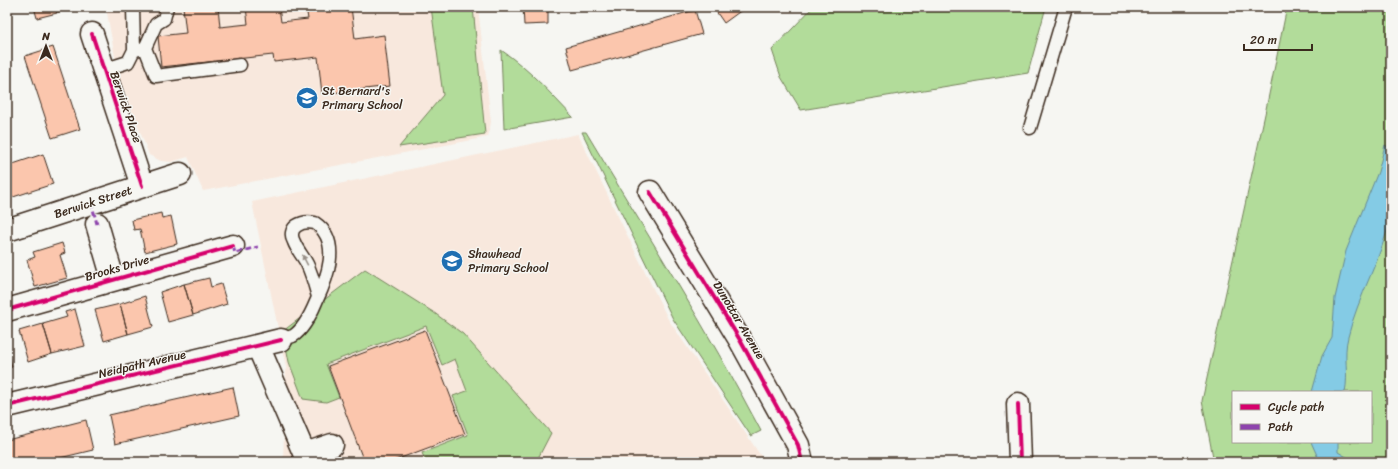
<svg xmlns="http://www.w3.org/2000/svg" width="1398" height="469" font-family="Sriracha,sans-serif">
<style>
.built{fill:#f8e8dd}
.green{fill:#b2dc9a;stroke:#76835c;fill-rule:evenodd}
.water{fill:#84cbe5;stroke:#678b95}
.building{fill:#fbc6ad;stroke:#3b2a1e}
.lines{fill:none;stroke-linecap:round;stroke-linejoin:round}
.service-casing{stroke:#3b2a1e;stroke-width:15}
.minor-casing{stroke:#3b2a1e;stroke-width:25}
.service{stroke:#f6f6f2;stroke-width:12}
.minor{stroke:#f6f6f2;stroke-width:22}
.quiet{stroke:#8e44ad;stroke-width:3;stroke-dasharray:6 3;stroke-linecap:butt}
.cycleway-casing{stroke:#f6f6f2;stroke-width:6}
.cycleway{stroke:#d6006c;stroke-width:4}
.oneway{fill:#989088}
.labels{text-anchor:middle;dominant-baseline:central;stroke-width:3;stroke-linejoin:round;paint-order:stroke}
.poi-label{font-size:12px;fill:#3b2a1e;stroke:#f6f6f2;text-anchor:start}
.street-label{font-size:12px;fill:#3b2a1e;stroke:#f6f6f2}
</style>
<rect width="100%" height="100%" fill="#f6f6f2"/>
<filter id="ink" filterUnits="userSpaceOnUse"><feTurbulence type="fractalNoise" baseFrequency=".025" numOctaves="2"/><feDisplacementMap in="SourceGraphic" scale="8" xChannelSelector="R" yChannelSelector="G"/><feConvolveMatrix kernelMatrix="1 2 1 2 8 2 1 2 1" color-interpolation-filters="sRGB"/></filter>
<g filter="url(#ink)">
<path class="built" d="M106 7H478L491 122 488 137 203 191 188 157 171 162 161 161 149 155 118 74Z
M578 134 668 319 765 462H283L286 367 252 202Z"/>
<path class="green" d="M431 7H473L485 134 399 147 443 95Z
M813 7H1046L1028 73 801 110 781 77 772 50Z
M1287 7H1391V462H1214L1202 401 1265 114ZM1233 392H1371V442H1233Z
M501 50C529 69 550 93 573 117L504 129Z
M582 132H586C645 231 707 328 761 431L751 436 673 319Z
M365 269 433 312 463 334 551 433 536 462H426L422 453 468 435 453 396 467 391 455 359 442 365 426 326 326 364 339 397 326 402 303 399 289 362 283 331Z"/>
<path class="water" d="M1385 145 1391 149C1391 167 1394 203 1390 219 1381 260 1358 296 1348 337 1343 355 1349 374 1345 392H1312L1322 356 1332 338 1335 298 1346 251 1378 172Z
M1311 442H1338V452L1355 462H1320Z"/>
<path class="building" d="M34 7H55L57 13 37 18Z
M57 7H78L58 12Z
M183 7H218L220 27 248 24 246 7H279L281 22 308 19 306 7H351L355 39 384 35 390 86 322 94 318 57 274 62 273 55 161 67 158 36 186 33Z
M523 7H548V24L524 25Z
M713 7H746L724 23Z
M695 10 702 34 572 70 566 47Z
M53 47 80 129 52 138 25 56Z
M43 154 53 184 7 199V166Z
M161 213 162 218 171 216 177 244 145 252 140 229 134 230 132 220Z
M62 243 65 253 60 255 67 278 35 287 27 260 35 257 33 252Z
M209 278 211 287 221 284 227 304 193 315 184 284Z
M184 284 193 315 168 322 160 292Z
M145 296 153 327 128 334 120 304Z
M120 304 128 334 104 341 95 310Z
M75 309 85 346 52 354 43 324 67 317 65 312Z
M43 324 52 354 28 362 19 331Z
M425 330 465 434 390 462H364L328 366Z
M7 347 12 367 7 368Z
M233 387 239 416 115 444 109 415Z
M86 420 93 450 43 462H7V440Z"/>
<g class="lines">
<g class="service-casing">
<path id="service" d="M133 7 134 50
M145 48 156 24 164 19 167 7
M103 70 128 62 134 50 145 48 156 76 240 65
M1030 128 1066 7
M281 340C285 338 290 337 293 336 304 329 311 314 316 302 327 279 342 241 315 223 302 220 286 227 294 242 297 250 303 256 307 264 312 274 315 286 318 297"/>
</g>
<g class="minor-casing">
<path id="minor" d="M92 34 142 186
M650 192 740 340 798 445 802 462
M97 224 113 279
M7 230 180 174
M7 310 233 246
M258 346 308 462
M1018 404 1020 462
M7 406 281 340
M305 454 332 445"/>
</g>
<use href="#service" class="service"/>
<use href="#minor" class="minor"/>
<path class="quiet" d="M91 202 97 224
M233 246 235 253 258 247"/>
<g class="cycleway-casing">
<path id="cycleway" d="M92 34 142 186
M650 192 740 340 798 445 802 462
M7 310 233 246
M1018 404 1020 462
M7 406 281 340"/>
</g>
<use href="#cycleway" class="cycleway"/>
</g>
<defs><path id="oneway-solid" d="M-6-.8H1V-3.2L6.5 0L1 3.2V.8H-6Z"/></defs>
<use class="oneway" href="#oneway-solid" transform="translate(305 260) rotate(-117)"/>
</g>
<defs>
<g id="school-disc" transform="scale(1.15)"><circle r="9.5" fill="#1f6fb2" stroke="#f6f6f2"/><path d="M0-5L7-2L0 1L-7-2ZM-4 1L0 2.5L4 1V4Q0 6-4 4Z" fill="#fff"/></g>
</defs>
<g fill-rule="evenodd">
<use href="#school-disc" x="307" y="98"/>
<use href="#school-disc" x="452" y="261"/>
</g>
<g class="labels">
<g class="poi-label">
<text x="322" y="91">St Bernard's<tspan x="322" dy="14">Primary School</tspan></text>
<text x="468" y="254">Shawhead<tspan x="468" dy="14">Primary School</tspan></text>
</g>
<g class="street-label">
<text transform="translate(126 107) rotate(71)">Berwick Place</text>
<text transform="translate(93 202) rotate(-18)">Berwick Street</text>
<text transform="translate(117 268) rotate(-16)">Brooks Drive</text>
<text transform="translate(739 320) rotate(59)">Dunottar Avenue</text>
<text transform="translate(142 364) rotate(-13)">Neidpath Avenue</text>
</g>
</g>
<rect width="1398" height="469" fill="none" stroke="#f6f6f2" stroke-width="24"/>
<rect x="12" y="12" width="1374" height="445" fill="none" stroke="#3b2a1e" stroke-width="1.5" filter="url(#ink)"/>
<rect x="1232" y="391" width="140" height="52" fill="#f6f6f2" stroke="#aba49d"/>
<rect x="1240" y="404" width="20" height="6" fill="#d6006c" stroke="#aba49d"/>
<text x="1268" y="411" font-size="12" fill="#3b2a1e">Cycle path</text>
<rect x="1240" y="424" width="20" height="6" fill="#8e44ad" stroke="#aba49d"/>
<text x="1268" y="431" font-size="12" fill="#3b2a1e">Path</text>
<g transform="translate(46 46)" stroke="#f6f6f2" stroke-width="3" paint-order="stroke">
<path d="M0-3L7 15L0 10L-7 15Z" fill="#3b2a1e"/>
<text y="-6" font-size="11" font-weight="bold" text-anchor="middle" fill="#3b2a1e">N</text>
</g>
<path d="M1244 44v6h68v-6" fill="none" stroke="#3b2a1e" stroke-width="2"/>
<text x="1250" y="44" font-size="12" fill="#3b2a1e" stroke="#f6f6f2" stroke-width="3" paint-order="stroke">20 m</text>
</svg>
